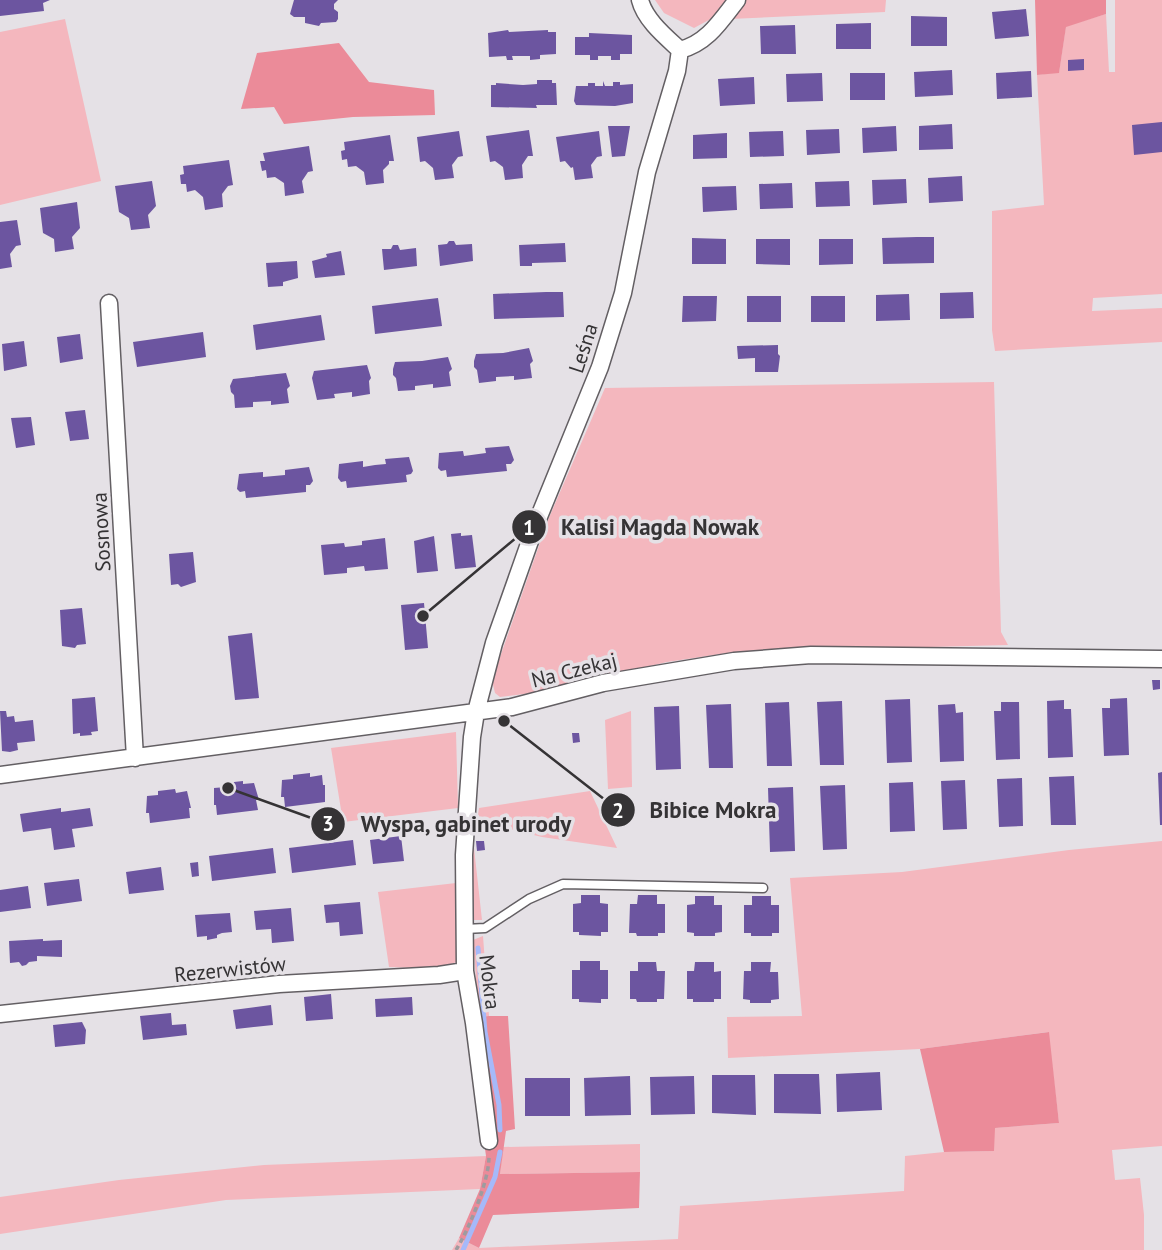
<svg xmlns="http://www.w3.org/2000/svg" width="1162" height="1250" font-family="'PT Sans',sans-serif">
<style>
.green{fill:#f4b7be}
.forest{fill:#eb8b99}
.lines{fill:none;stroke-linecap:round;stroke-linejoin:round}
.stream{stroke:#a6b9f9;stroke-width:5}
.building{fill:#6c55a0}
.lane-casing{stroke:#635f63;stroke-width:11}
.street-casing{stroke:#635f63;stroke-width:19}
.path{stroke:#9e9b9f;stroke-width:3.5;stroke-dasharray:5 3.5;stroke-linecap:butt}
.lane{stroke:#fff;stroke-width:8}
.street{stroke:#fff;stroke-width:16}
.labels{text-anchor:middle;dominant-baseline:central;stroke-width:7;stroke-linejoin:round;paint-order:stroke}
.street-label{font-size:21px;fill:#353335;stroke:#e5e1e6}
.leader{fill:none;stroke:#353335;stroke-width:2.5}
.callout-dot{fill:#353335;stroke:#e5e1e6;stroke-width:2.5}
.mark-label{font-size:21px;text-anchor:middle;font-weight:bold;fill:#fff}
.callout-label{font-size:23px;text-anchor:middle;font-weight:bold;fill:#353335;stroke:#e5e1e6;stroke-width:7;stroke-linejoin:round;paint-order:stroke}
</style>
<rect width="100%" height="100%" fill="#e5e1e6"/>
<path class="green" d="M655 0H730L718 15 694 28 664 13Z
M745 0H886L885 12 730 19Z
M1115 0H1162V294L1093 298 1092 311 1162 308V342L995 351 992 330V211L1044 205 1037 75 1059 72 1066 26 1106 14 1109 72H1115Z
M65 19 101 181 0 205V32Z
M994 382 1001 632 1008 645 734 652 667 662 540 692 500 697 495 693 492 680 548 520 605 388Z
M631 711 632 787 608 789 605 720Z
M456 732 458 808 343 822 331 748Z
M590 791 617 848 542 837 477 821 479 808Z
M1162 841V1146L1112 1150 1115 1180 1140 1178 1144 1215V1250H452L459 1238 479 1248 678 1239 680 1206 904 1191 905 1156 944 1152 993 1151 994 1128 1059 1123 1048 1032 920 1049 728 1058 727 1017 802 1016 790 878 902 872 1069 850Z
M474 848 482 920H473L469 849Z
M456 883 457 962 435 969 389 967 378 892Z
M483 936 489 1016 479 1017 473 940Z
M640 1144V1172L500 1174 503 1147Z
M486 1156 480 1189 226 1200 0 1234V1197L119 1180 264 1165Z"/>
<path class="forest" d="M1035 0H1106V14L1066 27 1059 73 1037 75Z
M339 43 369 82 434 90 435 115 353 117 284 124 274 107 241 109 257 53Z
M489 1016H508L515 1129 506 1131 500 1174 640 1172 639 1208 493 1215 479 1248 459 1238 480 1189 486 1156 467 1018Z
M1049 1032 1059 1123 995 1128 994 1151 944 1152 920 1049Z"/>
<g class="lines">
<path class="stream" d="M478 948 485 1032 499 1105 500 1130
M463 1250 495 1177 500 1152"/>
</g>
<path class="building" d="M0 0H50L43 3 44 11 0 16Z
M294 0H338L334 4V9L338 12V19L336 22 321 23 319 26 305 23V17H294L290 14Z
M1026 9 1029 36 995 39 992 12Z
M911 16 947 17V46H911Z
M871 23V49H836V24Z
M795 25 796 54H761L760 26Z
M508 30 509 32 548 30V32H556V54L540 55V59L530 60V56H512L513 60H507L506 56 489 57 488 33Z
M589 33 632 35V54H620V60H611V56H598V60H590V55H575V37H589Z
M1084 59V70L1068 71V60Z
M952 70 953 95 915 97 914 72Z
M1031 71 1032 97 997 99 996 73Z
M822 73 823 101 787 102 786 74Z
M850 73H885V100H850Z
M754 77 755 104 720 106 718 79Z
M537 80H552V83H556L557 105H536L537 108 491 107V85H496V83L523 85 537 84Z
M603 81 605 86H613V82H620V85L633 84V103L615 106 576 105 574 101 576 86H588V83H595V86H603Z
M1162 122V152L1134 155 1132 125Z
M952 124 953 149 919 150V126Z
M608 126H630L625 156 612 157Z
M896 126 897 151 863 153 862 128Z
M839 129 840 153 807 155 806 130Z
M529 130 533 156H528L522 165 523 178 505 180 503 167 495 161 490 162 486 136Z
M459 131 463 156 458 157 452 165 454 178 435 180 433 168 425 161 420 162 417 137Z
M599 131 602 156 597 157 591 165 593 178 575 180 573 167 571 168 565 161 560 162 556 137Z
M783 131 784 156 750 157 749 132Z
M727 133V158L693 159V135Z
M390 135 394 161H389V164L383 170 384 183 366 185 364 172 356 166 348 167 347 159 342 160 341 151 345 150 344 142Z
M309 146 313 171 308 172 302 181 304 193 285 196 284 183 275 177 267 178 266 170 262 171 260 161H265L263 153Z
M229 160 233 185 228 186 222 194 223 207 205 210 203 197 195 190 187 192 186 184H181L180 175 184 174 183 166Z
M962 176 963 201 929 203 928 178Z
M906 179 907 203 873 205 872 180Z
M152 181 156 206 148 215 150 228 131 230 129 218 119 212 115 186Z
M849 181 850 206 816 207 815 182Z
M792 183 793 208 760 209 759 184Z
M736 186 737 210 703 212 702 187Z
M77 202 80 228 72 237 74 249 55 252 54 239 43 233 40 208Z
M17 220 21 245 16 246 10 254 12 267 0 269V222Z
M917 237H934V263L883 264 882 238Z
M692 238 726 239V264H692Z
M756 239H790V265L756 264Z
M819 239H853V264L819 265Z
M449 241H454L456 245 472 244 473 261 440 266 438 245 447 244Z
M565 243 566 262 532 263V266H520L519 245Z
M393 245H398L400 250 416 248 417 266 384 270 382 249H391Z
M341 251 345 275 315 278 312 261 327 257 326 254Z
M297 261 298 278 283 282V286L268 287 266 263Z
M546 292H563L564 317 494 319 493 294Z
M973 292 974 318 940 319V293Z
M909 294 910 320 876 321V295Z
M683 296H717L716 321 682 322Z
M747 296H781V322H747Z
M811 296H845V322H811Z
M438 298 442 326 375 334 372 306Z
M321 315 325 340 256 350 253 325Z
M203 332 206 357 137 367 133 342Z
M80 334 83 359 60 363 57 337Z
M24 341 27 366 4 371 2 344Z
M778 345V354L780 356 778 372H755V358L738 359 737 346Z
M529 348 533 361 530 364 532 378 514 380V376L496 377V381L479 383 477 370 474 367V361L476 354 503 353Z
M448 357 452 369 449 372 451 386 433 388V384L415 386V390L398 391 396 378 393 375V369L395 362 422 361Z
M367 365 371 378 369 381 370 394 352 397V392L334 394 335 398 317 400 312 378 314 371Z
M286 373 290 386 287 389 289 403 271 405V401L253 402V407L235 408 234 395 231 392 230 386 233 379Z
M85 410 89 439 70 441 65 412Z
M31 417 35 445 16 448 11 418Z
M509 446 514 460 511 464H506L507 471 447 477 446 470 441 471 438 468 439 453 463 451 464 456 486 453 485 448Z
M409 457 413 471 411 474 406 475 407 482 347 488 346 481 341 482 338 478 339 464 363 461V467L375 465 386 464 385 459Z
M309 467 313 481 310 485H306V492L246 498 245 491 240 492 237 489 239 474 263 472V477L285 475V470Z
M461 533V536L472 535 476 567 455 569 451 534Z
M434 536 438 571 417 573 414 541Z
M385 538 388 569 365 571 364 566 347 568V573L324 575 321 545 344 543 345 547 354 546 362 545V541Z
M193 552 196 582 181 587 178 584 171 585 169 554Z
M424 603 428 648 405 650 401 605Z
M82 608 86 644 77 645 75 648 62 646 60 610Z
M252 633 259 698 235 700 228 636Z
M1152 680H1160V689L1153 690Z
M95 697 98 731 91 732 92 735 80 736V733L73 734 72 699Z
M1127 698 1129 755 1104 756 1102 708H1110V699Z
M910 699 912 762 887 763 885 700Z
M1064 700V709H1071L1073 757 1048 758 1047 701Z
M842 701 844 765H820L817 702Z
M789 702 792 766H767L765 703Z
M1001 702H1019L1020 759 996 760 994 711H1001Z
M731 704 733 768H709L706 705Z
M955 704 956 713 963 712 964 761 940 762 938 705Z
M679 706 681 769 656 770 654 707Z
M0 711H6L7 717 14 716 15 722 33 720 35 741 17 743 18 750 10 752 2 751Z
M572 733H579L580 742 573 743Z
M1162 772V825H1160L1158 773Z
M310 773V777L322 775 323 785H325V802L285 807 284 797H281L282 780 293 779V775Z
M1074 776 1076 825H1051L1049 777Z
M1022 778 1023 826 999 827 997 779Z
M965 780 967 829 943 830 941 781Z
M243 781V784L254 783 259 800H256L258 810 217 815 216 805H214V788L226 787 225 783Z
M913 782 915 831 890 832 889 783Z
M845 785 847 849 823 850 820 786Z
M793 787 795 851 770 852 768 788Z
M175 789 176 793 187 791 191 808H189L190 818 150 823 149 813H146L147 796 158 795V791Z
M61 808V812L90 808 93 826 72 829 75 847 54 850 51 828 23 832 20 814Z
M401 836 404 861 373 864 370 840Z
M353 840 356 865 292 873 289 848Z
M476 841H484L485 850 477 851Z
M273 848 276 873 212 881 209 856Z
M198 862 199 876 192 877 190 863Z
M161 867 164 890 129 894 126 872Z
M79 879 82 901 47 906 44 883Z
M28 886 31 908 0 912V890Z
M581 895H600V903L608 904V932H601V936L579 935V932H573V904L581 903Z
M638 895H657V904H665V933H658V936H637L636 933H629L630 904H637Z
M695 896H714V905H722V932L715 933V936H694V933L687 932V905L695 904Z
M752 896H771V905H779V933H772V936H751V933H744V905H752Z
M360 902 363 934 340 936 339 922 326 923 324 905Z
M291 908 294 941 272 943 271 929 256 930 254 911Z
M230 913 232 932 222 933 217 935V938L207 940V936L197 937 195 915Z
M43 939V941L62 940V957L37 956V961L29 962 26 965 22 966 19 962 10 963 9 941Z
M580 961H600V970H608V999H601V1003L579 1002V999H572V970H580Z
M638 962H656L657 971H665L664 999H657V1002H637L636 999H630V971H638Z
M695 962H714V972L721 971V999H714V1002H693V999H687V971H694Z
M751 962H771L770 972H778L779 999 771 1000V1003H750V1000L743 999 744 971H751Z
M331 994 333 1019 306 1021 304 997Z
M412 997 413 1015 376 1017 375 999Z
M271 1005 273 1025 236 1029 233 1010Z
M171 1013 172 1025 186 1024 187 1035 143 1040 140 1016Z
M82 1022 86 1030 85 1044 55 1047 53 1025Z
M880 1072 882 1110 837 1112 836 1074Z
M774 1074H819L821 1114 774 1113Z
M712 1075H755L756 1115 712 1113Z
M630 1076 631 1115 585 1116 584 1078Z
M694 1076 695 1114 651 1115 650 1077Z
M525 1078H570V1116H525Z"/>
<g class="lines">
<g class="lane-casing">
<path id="lane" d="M465 929 485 928 529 899 563 884 763 888"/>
</g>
<g class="street-casing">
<path id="street" d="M640 0C645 20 666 37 680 50
M680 50C707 43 720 22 737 0
M109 303 135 758
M0 775 512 707 603 683 734 661 811 655 1162 659
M0 1014 279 984 439 975 465 971
M489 1141 474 1023 465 971 464 855 472 737 476 712 494 643 536 524 600 367 623 293 647 172 677 71 680 50"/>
</g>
<path class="path" d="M456 1250C469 1229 489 1181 489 1157"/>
<use href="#lane" class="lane"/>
<use href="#street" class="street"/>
</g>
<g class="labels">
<g class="street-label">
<text transform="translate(583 348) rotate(-72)">Leśna</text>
<text transform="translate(101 532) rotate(-93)">Sosnowa</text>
<text transform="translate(574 670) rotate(-14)">Na Czekaj</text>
<text transform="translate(230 969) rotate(-6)">Rezerwistów</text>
<text transform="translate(490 982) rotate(83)">Mokra</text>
</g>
</g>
<path class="leader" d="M423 616L529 527M504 721L618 810M228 788L328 824"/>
<g class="callout-dot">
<circle cx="423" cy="616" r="7"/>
<circle cx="504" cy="721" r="7"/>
<circle cx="228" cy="788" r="7"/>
<circle cx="529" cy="527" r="18"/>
<circle cx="618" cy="810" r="18"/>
<circle cx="328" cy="824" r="18"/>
</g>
<g class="mark-label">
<text x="529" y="535">1</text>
<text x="618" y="818">2</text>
<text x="328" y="831">3</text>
</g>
<g class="callout-label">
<text x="660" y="535">Kalisi Magda Nowak</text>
<text x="713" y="818">Bibice Mokra</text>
<text x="466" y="832">Wyspa, gabinet urody</text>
</g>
</svg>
